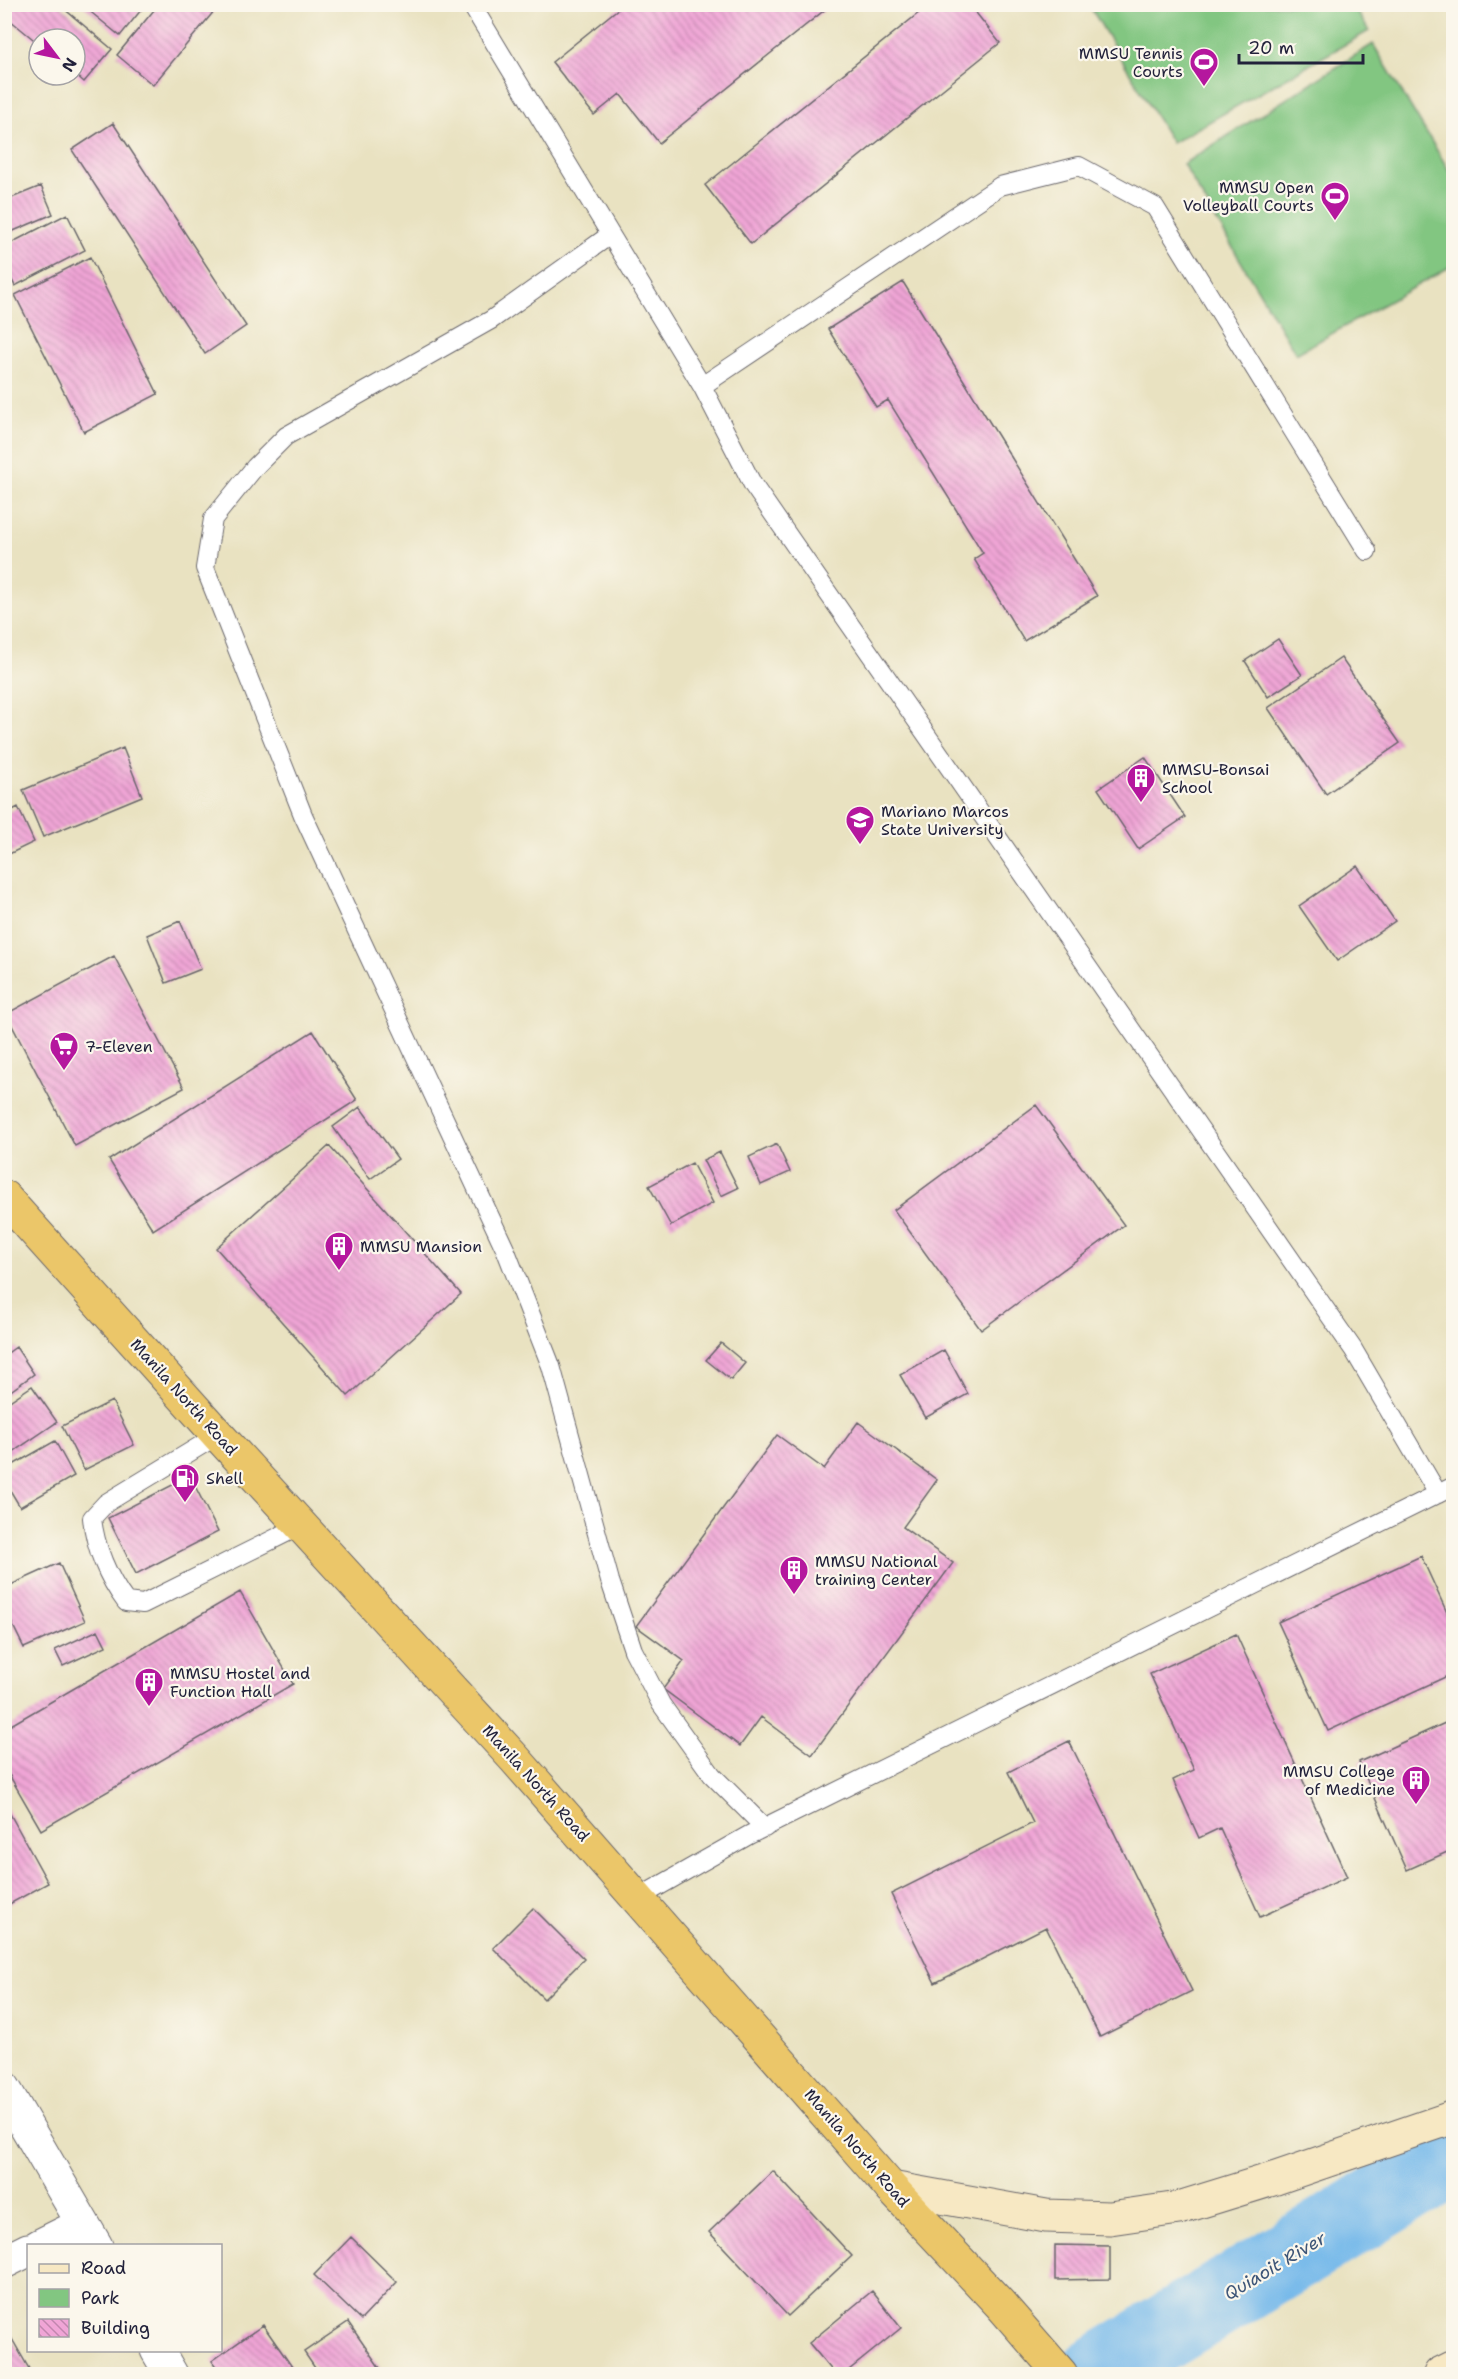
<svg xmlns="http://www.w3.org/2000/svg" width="1458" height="2379" font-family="'Shantell Sans',sans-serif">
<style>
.green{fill:#82c681;stroke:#52745e;stroke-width:1.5}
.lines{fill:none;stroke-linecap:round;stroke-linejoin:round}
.river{stroke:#73b8ea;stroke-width:75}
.building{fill:url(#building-back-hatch)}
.lane-casing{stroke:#68656a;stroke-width:20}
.street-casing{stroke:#68656a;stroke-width:35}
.secondary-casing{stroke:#68656a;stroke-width:35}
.highway-casing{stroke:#68656a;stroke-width:35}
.lane{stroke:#fff;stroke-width:18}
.street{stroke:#fff;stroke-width:33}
.secondary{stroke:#f7e8c3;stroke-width:33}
.highway{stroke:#ebc669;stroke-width:33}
.labels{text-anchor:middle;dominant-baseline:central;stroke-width:4.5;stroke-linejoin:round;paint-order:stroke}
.poi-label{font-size:16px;fill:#22223b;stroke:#fbf7ec;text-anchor:start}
.street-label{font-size:16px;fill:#22223b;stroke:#fbf7ec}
.water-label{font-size:18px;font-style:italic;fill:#3e5678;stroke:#fbf7ec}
</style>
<defs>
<pattern id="building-back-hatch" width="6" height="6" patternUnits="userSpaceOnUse" patternTransform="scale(1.5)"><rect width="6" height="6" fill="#f0a5d6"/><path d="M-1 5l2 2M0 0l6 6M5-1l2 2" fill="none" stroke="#c286af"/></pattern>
</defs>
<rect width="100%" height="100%" fill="#fbf7ec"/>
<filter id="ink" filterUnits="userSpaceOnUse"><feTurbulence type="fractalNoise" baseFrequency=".0167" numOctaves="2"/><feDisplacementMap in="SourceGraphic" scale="12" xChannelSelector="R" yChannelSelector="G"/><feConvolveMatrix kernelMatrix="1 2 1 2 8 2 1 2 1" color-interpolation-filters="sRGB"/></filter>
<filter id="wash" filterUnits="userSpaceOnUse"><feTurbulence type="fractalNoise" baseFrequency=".008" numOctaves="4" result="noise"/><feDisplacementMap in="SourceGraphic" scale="24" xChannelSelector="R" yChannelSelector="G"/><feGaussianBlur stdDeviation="1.35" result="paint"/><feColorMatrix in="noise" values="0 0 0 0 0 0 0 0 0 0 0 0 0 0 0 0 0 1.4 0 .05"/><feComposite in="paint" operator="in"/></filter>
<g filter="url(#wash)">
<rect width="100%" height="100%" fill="#e9e2c1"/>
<path class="green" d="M1089 5H1353L1369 31 1172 143Z
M1373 44 1453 177V265L1296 354 1183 164Z"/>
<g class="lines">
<path class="river" d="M1096 2374 1454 2157"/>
</g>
<g id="blocks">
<path class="building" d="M4 4H64L62 7 112 49 84 82 75 74V39H39V44L4 15Z
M81 4H146L120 36Z
M159 4H220L153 85 117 55Z
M624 4H824L827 8 659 143 620 94 594 115 552 62Z
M930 4H969L1000 43 751 244 705 185Z
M113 123 246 326 205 354 72 150Z
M41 186 53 214 4 235V201Z
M67 214 85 250 15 286 5 266V246Z
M90 257 158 394 84 432 15 295Z
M903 282 1097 596 1024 641 974 559 983 553 888 400 876 407 828 329Z
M1278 639 1302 675 1268 697 1245 661Z
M1341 658 1400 743 1326 794 1268 708Z
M123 748 142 796 43 837 23 790Z
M1145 757 1185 817 1138 849 1098 789Z
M18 807 34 842 5 856V814Z
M1357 866 1395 921 1337 961 1299 906Z
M180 921 201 969 166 983 147 935Z
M114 956 184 1088 75 1146 6 1014Z
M313 1031 357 1100 153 1230 109 1160Z
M1036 1105 1124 1225 981 1330 894 1210Z
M360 1107 398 1159 370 1179 333 1127Z
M777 1144 790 1172 761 1185 749 1157Z
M329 1146 461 1294 348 1396 216 1248Z
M720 1152 738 1188 721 1196 703 1160Z
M692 1163 713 1203 671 1226 649 1186Z
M721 1343 745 1363 731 1380 706 1360Z
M16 1347 34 1374 5 1395V1355Z
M944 1350 968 1394 925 1418 900 1375Z
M32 1386 57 1422 4 1458V1405Z
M112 1401 134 1445 84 1470 62 1426Z
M858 1422 937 1480 903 1527 953 1563 812 1755 761 1717 740 1746 663 1689 684 1661 636 1626 777 1435 824 1469Z
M55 1441 74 1476 20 1507 4 1480V1470Z
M190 1476 218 1532 136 1574 108 1518Z
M1421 1556 1454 1628V1673L1328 1731 1278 1622Z
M59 1563 85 1621 24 1648 4 1607V1588Z
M240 1592 293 1684 41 1830 4 1766V1729Z
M98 1630 106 1646 63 1666 55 1650Z
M1236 1634 1347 1877 1260 1917 1220 1828 1199 1838 1173 1780 1194 1770 1150 1674Z
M1454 1719V1849L1407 1870 1359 1762Z
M1069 1741 1192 1991 1100 2037 1046 1927 935 1983 891 1894 1033 1823 1008 1772Z
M4 1803 48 1883 4 1907Z
M533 1908 584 1959 544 1999 493 1948Z
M773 2171 852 2256 788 2316 709 2232Z
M351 2237 397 2282 361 2320 314 2275Z
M1055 2245 1110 2246V2279L1055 2280Z
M872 2291 901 2328 844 2374H835L809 2343Z
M348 2322 384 2374H319L304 2352Z
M4 2325 32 2374H4Z
M263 2325 297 2374H221L212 2361Z"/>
</g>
</g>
<g filter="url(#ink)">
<use href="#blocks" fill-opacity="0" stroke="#68656a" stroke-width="1.5"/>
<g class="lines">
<g class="lane-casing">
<path id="lane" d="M471 4 702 386 753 485 1353 1349 1438 1494
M610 235 491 320 286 436 255 467 213 519 205 568 303 815 506 1251 551 1366 610 1581 633 1650 661 1704 712 1775 765 1828
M702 386 1000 186 1079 166 1155 207 1367 551
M218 1435 106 1503 92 1518C95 1547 108 1578 126 1602L143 1604 302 1525
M638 1898 749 1835 1454 1486"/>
</g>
<g class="street-casing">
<path id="street" d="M4 2088 96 2246
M39 2246 83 2224
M4 2262 28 2250
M157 2350 171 2374"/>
</g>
<g class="secondary-casing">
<path id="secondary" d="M891 2188 1046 2216 1110 2218 1179 2208 1276 2178 1454 2117
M1440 2374 1454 2367"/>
</g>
<g class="highway-casing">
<path id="highway" d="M4 1197 218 1435 515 1759 891 2188 1000 2304 1061 2374"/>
</g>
<use href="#lane" class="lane"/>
<use href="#street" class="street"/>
<use href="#secondary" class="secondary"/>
<use href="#highway" class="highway"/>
</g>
</g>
<defs>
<g id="stadium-pin" transform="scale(1.5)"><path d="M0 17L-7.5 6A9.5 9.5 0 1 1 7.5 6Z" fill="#b5179e" stroke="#fbf7ec"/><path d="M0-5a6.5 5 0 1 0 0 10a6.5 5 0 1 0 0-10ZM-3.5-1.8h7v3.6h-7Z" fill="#fff"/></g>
<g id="building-pin" transform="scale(1.5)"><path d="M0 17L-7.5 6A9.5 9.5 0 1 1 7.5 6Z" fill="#b5179e" stroke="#fbf7ec"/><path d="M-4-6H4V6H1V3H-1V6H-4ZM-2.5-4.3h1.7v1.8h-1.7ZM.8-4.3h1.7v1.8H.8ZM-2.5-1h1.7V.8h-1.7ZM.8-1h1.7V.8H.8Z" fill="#fff"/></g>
<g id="university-pin" transform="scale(1.5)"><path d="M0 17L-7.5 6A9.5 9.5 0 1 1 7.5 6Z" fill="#b5179e" stroke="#fbf7ec"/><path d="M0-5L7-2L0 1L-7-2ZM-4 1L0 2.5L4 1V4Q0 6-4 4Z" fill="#fff"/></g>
<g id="supermarket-pin" transform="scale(1.5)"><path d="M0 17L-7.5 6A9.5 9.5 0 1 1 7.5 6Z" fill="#b5179e" stroke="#fbf7ec"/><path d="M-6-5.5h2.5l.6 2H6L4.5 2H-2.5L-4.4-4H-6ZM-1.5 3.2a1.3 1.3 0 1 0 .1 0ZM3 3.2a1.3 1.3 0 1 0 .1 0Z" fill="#fff"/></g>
<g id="fuel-pin" transform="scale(1.5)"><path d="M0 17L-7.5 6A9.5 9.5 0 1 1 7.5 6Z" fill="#b5179e" stroke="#fbf7ec"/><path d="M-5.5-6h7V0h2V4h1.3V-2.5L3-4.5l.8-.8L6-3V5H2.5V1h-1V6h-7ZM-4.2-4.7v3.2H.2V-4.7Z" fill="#fff"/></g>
</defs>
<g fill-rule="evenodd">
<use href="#stadium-pin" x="1204" y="62"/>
<use href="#stadium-pin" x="1335" y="196"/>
<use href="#building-pin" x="1141" y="778"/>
<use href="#university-pin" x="860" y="820"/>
<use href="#supermarket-pin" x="64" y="1046"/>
<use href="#building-pin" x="339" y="1246"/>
<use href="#fuel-pin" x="185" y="1478"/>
<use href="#building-pin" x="794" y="1570"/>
<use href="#building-pin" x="149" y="1682"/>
<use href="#building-pin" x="1416" y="1780"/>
</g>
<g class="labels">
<g class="poi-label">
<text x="1183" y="53" text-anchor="end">MMSU Tennis<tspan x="1183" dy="18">Courts</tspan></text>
<text x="1314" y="187" text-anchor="end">MMSU Open<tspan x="1314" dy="18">Volleyball Courts</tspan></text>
<text x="1162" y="769">MMSU-Bonsai<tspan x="1162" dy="18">School</tspan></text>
<text x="881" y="811">Mariano Marcos<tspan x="881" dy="18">State University</tspan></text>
<text x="85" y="1046">7-Eleven</text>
<text x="360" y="1246">MMSU Mansion</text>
<text x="206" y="1478">Shell</text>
<text x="815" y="1561">MMSU National<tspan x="815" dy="18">training Center</tspan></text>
<text x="170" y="1673">MMSU Hostel and<tspan x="170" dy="18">Function Hall</tspan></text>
<text x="1395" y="1771" text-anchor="end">MMSU College<tspan x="1395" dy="18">of Medicine</tspan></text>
</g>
<g class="street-label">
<text transform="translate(184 1397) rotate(48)">Manila North Road</text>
<text transform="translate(536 1783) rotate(48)">Manila North Road</text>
<text transform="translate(857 2148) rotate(49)">Manila North Road</text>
</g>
<g class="water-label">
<text transform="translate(1275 2266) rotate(-31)">Quiaoit River</text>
</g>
</g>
<rect width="1458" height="2379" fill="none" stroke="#fbf7ec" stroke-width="24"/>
<rect x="27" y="2244" width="195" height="108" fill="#fbf7ec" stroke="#a4a2a5" stroke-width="1.5"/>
<rect x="39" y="2264" width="30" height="9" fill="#f7e8c3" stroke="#a4a2a5" stroke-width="1.5"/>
<text x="81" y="2274" font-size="18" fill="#22223b">Road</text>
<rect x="39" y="2289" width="30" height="18" fill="#82c681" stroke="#a4a2a5" stroke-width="1.5"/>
<text x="81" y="2304" font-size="18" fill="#22223b">Park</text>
<rect x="39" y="2319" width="30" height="18" fill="url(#building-back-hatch)" stroke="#a4a2a5" stroke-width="1.5"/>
<text x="81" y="2334" font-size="18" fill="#22223b">Building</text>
<g transform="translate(57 57) rotate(122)"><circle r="28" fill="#fbf7ec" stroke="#a4a2a5" stroke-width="1.5"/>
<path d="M0-4.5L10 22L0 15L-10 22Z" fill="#b5179e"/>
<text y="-9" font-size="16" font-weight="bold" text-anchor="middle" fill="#22223b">N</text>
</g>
<path d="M1239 54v9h124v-9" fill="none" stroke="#22223b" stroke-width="3"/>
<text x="1248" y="54" font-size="18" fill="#22223b" stroke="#fbf7ec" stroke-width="4.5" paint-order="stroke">20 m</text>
</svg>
